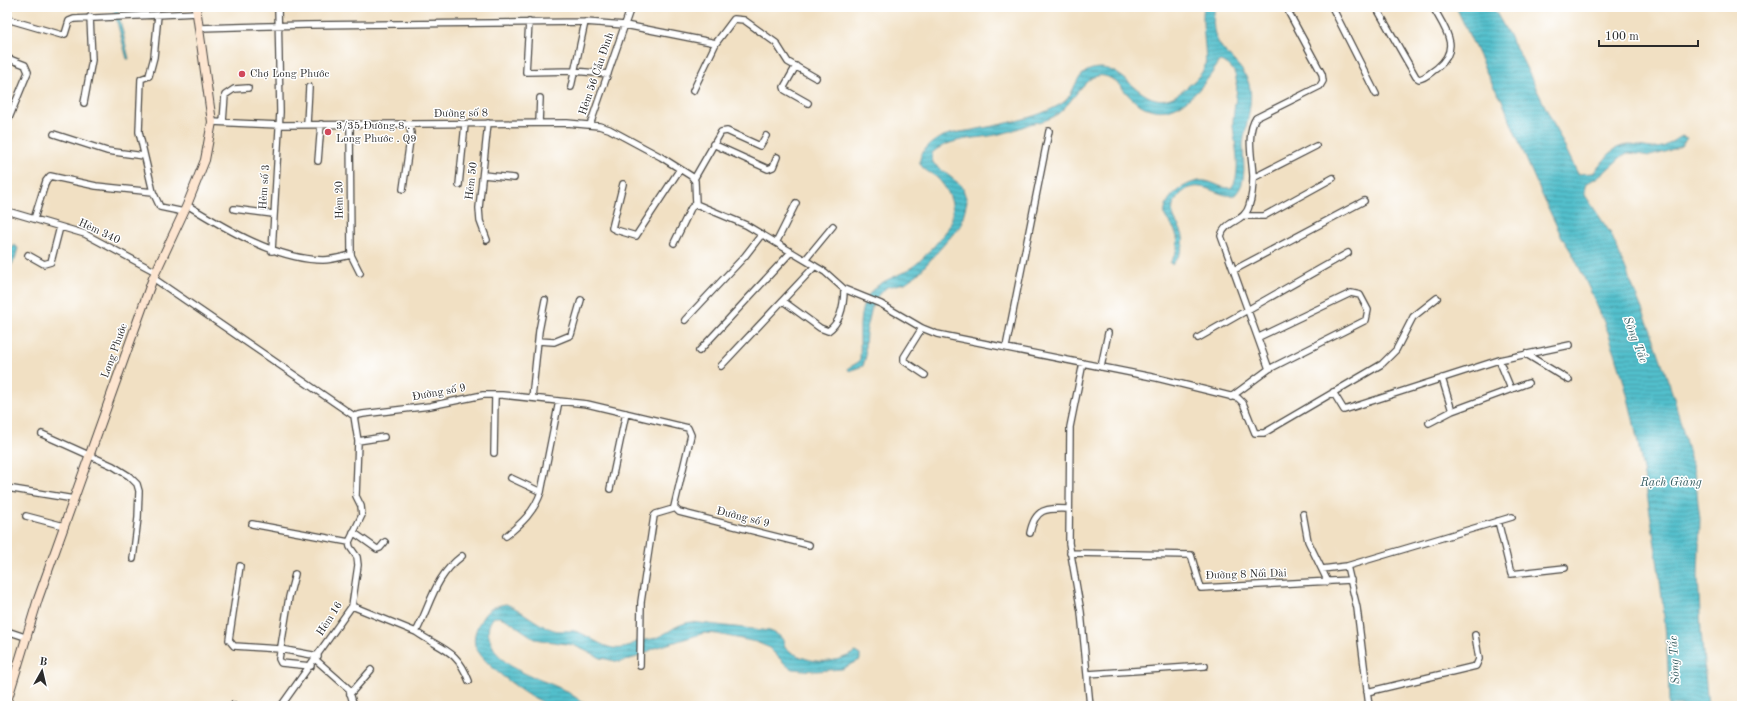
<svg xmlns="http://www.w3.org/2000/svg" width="1749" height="713" font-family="'Old Standard TT',serif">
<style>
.water{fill:url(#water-rules);stroke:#3e757c}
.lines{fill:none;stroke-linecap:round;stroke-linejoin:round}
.street-casing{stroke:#494642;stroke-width:8}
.secondary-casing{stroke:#494642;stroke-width:10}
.street{stroke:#fff;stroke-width:5.5}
.secondary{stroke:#fde5d0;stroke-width:8}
.poi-dot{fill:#d1495b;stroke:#fff;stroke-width:1.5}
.labels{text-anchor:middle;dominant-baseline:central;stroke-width:3;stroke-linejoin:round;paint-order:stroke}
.poi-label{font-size:11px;fill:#2b2b2b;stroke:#fff;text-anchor:start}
.street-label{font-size:11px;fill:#2b2b2b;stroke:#fff}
.water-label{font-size:12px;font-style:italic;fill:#395f63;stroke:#fff}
</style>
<defs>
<pattern id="water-rules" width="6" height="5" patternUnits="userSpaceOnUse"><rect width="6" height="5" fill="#52bfcc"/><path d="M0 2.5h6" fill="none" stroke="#449ba6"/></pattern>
</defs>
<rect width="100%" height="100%" fill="#fff"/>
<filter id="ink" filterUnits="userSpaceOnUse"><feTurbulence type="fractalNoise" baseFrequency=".025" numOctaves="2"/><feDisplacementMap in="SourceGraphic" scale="8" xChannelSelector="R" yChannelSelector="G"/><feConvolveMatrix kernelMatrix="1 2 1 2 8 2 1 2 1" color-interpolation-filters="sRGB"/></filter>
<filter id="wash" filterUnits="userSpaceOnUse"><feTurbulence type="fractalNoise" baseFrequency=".012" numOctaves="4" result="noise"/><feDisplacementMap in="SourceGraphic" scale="16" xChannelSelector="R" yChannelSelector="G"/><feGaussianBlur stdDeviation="0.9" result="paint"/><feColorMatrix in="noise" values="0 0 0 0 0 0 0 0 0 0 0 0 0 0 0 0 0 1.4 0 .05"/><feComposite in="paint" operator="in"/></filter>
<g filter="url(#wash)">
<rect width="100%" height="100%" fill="#f1e0c3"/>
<path class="water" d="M113 7H117L129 59H127Z
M1204 7H1215C1205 55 1243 54 1250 88 1253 104 1245 128 1243 145 1243 157 1245 168 1243 179 1242 186 1239 190 1235 195 1216 199 1198 173 1178 197 1157 223 1204 228 1172 265L1170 263C1178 251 1181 239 1172 226 1170 223 1166 219 1165 216 1162 198 1184 183 1199 181 1211 179 1219 189 1231 188 1243 175 1234 141 1233 125 1232 105 1248 69 1220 61 1203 88 1174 126 1139 104 1126 97 1115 72 1097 76 1081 80 1069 110 1051 118 1045 121 1037 122 1030 124 1019 128 1008 133 995 135 974 139 949 138 932 153V160L934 164 962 186 967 201 961 225 918 274 905 283 887 287 878 295 872 307 866 333 865 347 866 356 863 366 849 371 848 368 857 363 860 359C861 342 858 326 862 310 870 279 894 281 915 265 925 257 936 244 944 234 960 215 952 191 935 176 930 173 922 169 920 163 918 155 929 144 936 140 945 133 962 132 973 130 1002 124 1036 119 1061 104 1078 94 1072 69 1100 68 1131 68 1147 123 1186 88 1192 83 1200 76 1204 69 1209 57 1200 25 1204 7Z
M1456 7H1493L1519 53 1578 174 1593 173C1601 165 1608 153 1617 148 1632 141 1643 149 1657 148 1666 147 1675 140 1682 136L1687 138 1681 146 1662 153 1650 156 1630 153 1621 157 1600 176 1587 183 1585 186V195L1611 234 1651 331 1674 398 1695 476 1700 519 1698 576 1701 632 1708 706H1669C1669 637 1659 568 1648 500 1639 443 1628 387 1608 332 1598 307 1586 281 1574 257 1569 247 1562 239 1558 229 1538 187 1519 144 1502 100L1492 84Z
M15 245 18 248 15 259 7 273V252Z
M506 604C523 610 536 625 554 630 561 632 570 629 578 632 592 637 605 651 623 648 629 647 634 642 640 641 646 639 653 640 658 637 672 631 674 625 691 622L770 631C780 635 784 638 785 648 807 664 832 666 855 652L860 655V660L842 669 816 671 792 669 786 665 768 647 756 642 717 634 704 633 655 648 637 657 620 662 601 658 573 645 535 639 509 621 500 617H494C488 624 487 630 490 639 499 671 539 677 564 690 571 694 580 700 587 706 576 706 563 708 553 706 535 702 480 664 475 645 473 638 476 628 480 622 486 610 493 606 506 604Z"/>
</g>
<g filter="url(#ink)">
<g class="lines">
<g class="street-casing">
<path id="street" d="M1332 7 1376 94
M1376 7 1416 77 1419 79C1426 78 1431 72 1437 68 1462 48 1445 29 1433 7
M158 15 154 57 149 76 141 79 139 132 153 192 160 207 184 212
M7 19 62 35 65 34 69 21 74 19 197 13
M529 22 526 72 574 71 608 74
M199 28 306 25 585 22 625 25 716 43 734 19 744 20 776 43 788 62 816 78
M7 58 25 65 28 72 7 123
M796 66 784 87 785 90 808 103
M571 87 585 22
M693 91 716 43
M84 103 92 60 90 17
M212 122 280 125 567 123 599 126 609 129 661 157 691 176 695 181 696 204 746 225 825 272 844 289 881 304 922 328 937 334 1157 378 1238 398 1243 403 1255 433H1264L1382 364 1396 350 1413 317 1437 298
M223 122 225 95 234 89 248 88
M539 123 540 98
M307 124 309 87
M350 124 351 255 360 273
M590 125 631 7
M54 134 107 151 144 156
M713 144 768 169 773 167 777 157
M318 161 321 124
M483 175 514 178
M1253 178 1316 146
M694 179 721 132 727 131 760 146 766 136
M623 184 612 228 616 230 636 236 680 169
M459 185 465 124
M403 189 411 133 409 124
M187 205C226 229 277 260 323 260 332 260 342 257 351 255
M234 209 273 214
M7 211 85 234 156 272
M1245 216H1264L1333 178
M34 219 46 181 50 176 96 186 153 192
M487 240 480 221 479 208 488 123
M674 243 691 208 696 204
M776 243 796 203
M272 251 280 112 278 7
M28 255 44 264 51 262 60 227
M805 260 833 226
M1234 270 1364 201
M153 278 354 416
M783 301 820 328 828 331C841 322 844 303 844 289
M685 320 745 256 762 234
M922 328 904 357V361L925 375
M1259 337 1351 293 1360 295 1368 310 1366 320 1269 369
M1198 338 1348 253
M538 341 554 342 571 335 581 300
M1006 347 1049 131
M699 351 791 252
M1526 354 1569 380
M1499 360 1511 389
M1083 363 1070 427 1069 543 1081 612 1090 706
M721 366 815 266
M1101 367 1108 333
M1333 392 1344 410 1499 360 1570 345
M1231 397 1269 369 1221 236C1225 220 1245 222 1249 206 1252 197 1253 185 1253 176 1252 158 1246 133 1256 118L1320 86 1323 81 1322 74 1289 13V7
M532 398 539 331 545 300
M1452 411 1528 383
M354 416 363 414 430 406 483 395H502L587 404 688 428 691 435 674 507 673 509 656 514 654 516 641 602 640 666
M1429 423 1452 411 1442 378
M42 434 113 466 129 476 137 484 139 491 138 518 133 559
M358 441 384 437
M494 453 495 395
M511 478 541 492
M7 488 74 499
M610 489 626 413
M674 507 679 512 809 545
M1303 514 1308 541 1328 582
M26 516 64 526
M1498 521 1511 574 1565 568
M252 524 349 542
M353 532 377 549 380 548 385 542
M1030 533C1035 508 1046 508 1069 509
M506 536C522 523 534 512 541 492L559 401
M1070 553 1191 555 1201 588 1351 580
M240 566 229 640 234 646 280 649 318 656
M1322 569 1347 566
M295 574 289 597 279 659 281 663 311 666
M352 606 416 632C431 604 434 577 462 556
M7 631 25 637
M416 632C442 650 457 649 469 681
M315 659 349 689 353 703 355 706
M1088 674 1205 666
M1367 692 1476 666 1479 659 1475 635
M350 694 371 670
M233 705 234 706
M281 706 352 606 358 565 357 557 350 547 349 542 362 515 361 506 356 496 358 441 354 416
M1369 706 1357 608 1347 566 1512 517"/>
</g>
<g class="secondary-casing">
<path id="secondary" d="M7 701 38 599 153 278 187 205 205 160 212 122 196 7"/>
</g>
<use href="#street" class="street"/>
<use href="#secondary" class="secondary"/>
</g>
</g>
<g class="poi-dot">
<circle cx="242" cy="74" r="4"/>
<circle cx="328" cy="132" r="4"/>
</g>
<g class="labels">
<g class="poi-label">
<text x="250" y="74">Chợ Long Phước</text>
<text x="336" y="126">3/35 Đường 8 .<tspan x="336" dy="13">Long Phước . Q9</tspan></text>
</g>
<g class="street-label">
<text transform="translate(597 74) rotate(-71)">Hẻm 56 Cẫu Đình</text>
<text transform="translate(461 114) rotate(-1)">Đường số 8</text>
<text transform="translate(472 181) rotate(-83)">Hẻm 50</text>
<text transform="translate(265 187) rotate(-86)">Hẻm số 3</text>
<text transform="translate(340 200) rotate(-91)">Hẻm 20</text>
<text transform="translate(99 232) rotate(25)">Hẻm 340</text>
<text transform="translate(115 351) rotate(-70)">Long Phước</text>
<text transform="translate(439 393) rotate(-10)">Đường số 9</text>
<text transform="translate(743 518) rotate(14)">Đường số 9</text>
<text transform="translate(1246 575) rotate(-2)">Đường 8 Nối Dài</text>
<text transform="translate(330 619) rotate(-57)">Hẻm 16</text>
</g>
<g class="water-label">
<text transform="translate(1635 340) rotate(69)">Sông Tắc</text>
<text x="1671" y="483">Rạch Giàng</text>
<text transform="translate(1675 660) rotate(-93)">Sông Tắc</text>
</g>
</g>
<rect width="1749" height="713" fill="none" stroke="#fff" stroke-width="24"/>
<g transform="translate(42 671) rotate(8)" stroke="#ffffff" stroke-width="3" paint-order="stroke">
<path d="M0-3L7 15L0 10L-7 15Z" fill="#2b2b2b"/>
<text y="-6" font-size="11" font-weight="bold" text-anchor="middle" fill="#2b2b2b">B</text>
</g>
<path d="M1599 40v6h99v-6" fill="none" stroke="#2b2b2b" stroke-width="2"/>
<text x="1605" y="40" font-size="12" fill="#2b2b2b" stroke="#ffffff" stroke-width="3" paint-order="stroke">100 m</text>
</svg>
